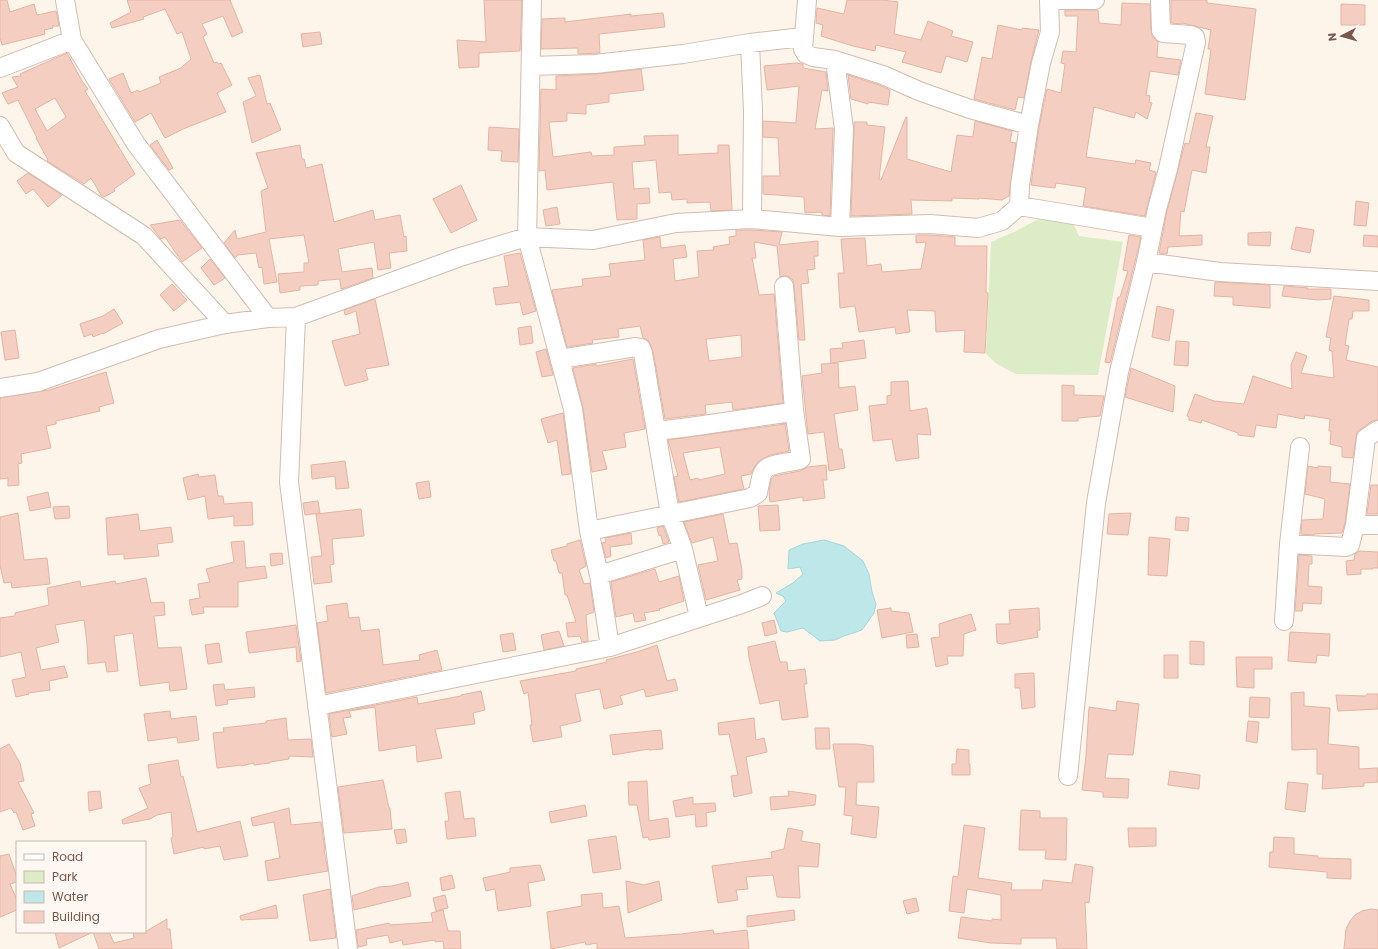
<svg xmlns="http://www.w3.org/2000/svg" width="1378" height="949" font-family="Poppins,sans-serif">
<style>
.green{fill:#dbecc7}
.water{fill:#bde7e8;stroke:#a3d9db}
.building{fill:#f4cfc1;stroke:#e7b3a1;fill-rule:evenodd}
.lines{fill:none;stroke-linecap:round;stroke-linejoin:round}
.minor-casing{stroke:#d3bcb1;stroke-width:20}
.minor{stroke:#fff;stroke-width:18}
</style>
<rect width="100%" height="100%" fill="#fdf4ea"/>
<path class="green" d="M1046 215 1072 221 1079 236 1123 242 1098 375 1016 374 997 364 986 354 991 242 1016 231Z"/>
<path class="water" d="M824 540 844 546 863 561 869 574 872 592 876 604 874 613 862 630 844 636 835 640 820 641 803 628 787 632 781 631 774 613 786 601 783 596 776 593 793 583 803 574 800 567 788 569 789 550 803 544Z"/>
<path class="building" d="M0 0H7L10 12 34 4 37 15 56 11 59 26H52L53 28 44 30 45 34 2 45 0 38Z
M127 0H230L243 32 232 37 223 16 202 24 207 34 203 37 214 63 217 62 218 64 221 63 232 85 217 93 226 112 183 129 165 138 151 113 135 122 109 79 123 73 131 93 138 90 139 92 161 83 159 77 181 68 191 59 182 32 177 34 165 9 143 17 144 19 112 28 110 23 131 12Z
M484 0H522L520 51 479 53V67L459 68 457 40 486 42Z
M847 0H882L898 2 894 34 921 40 928 21 953 31 951 36 973 42 967 62 946 56 941 73 902 62 906 52 876 45 875 51 853 46 821 36 823 25 816 23 817 8 844 14Z
M1171 0H1207V3L1256 9 1245 100 1205 94 1211 49H1208L1211 30 1182 23V24L1171 23Z
M1122 3 1150 4 1151 30 1152 36 1158 42 1157 57 1181 60 1178 75 1150 71 1146 95 1150 96 1149 102 1152 103 1147 119 1136 112 1134 118 1094 107 1086 157 1135 164 1136 160 1151 163 1149 170 1156 172 1145 216 1083 206 1086 188 1083 187 1056 183 1055 188 1031 185 1039 127 1047 89 1061 93 1065 64 1061 63 1063 51 1076 52 1078 16H1065V10H1098L1099 23 1121 25Z
M1341 4 1365 5V25H1341Z
M663 13 665 27 599 34 600 53 578 54V48L541 49 542 19 565 18V22L631 14V16Z
M998 25 1022 30V28L1039 30 1031 61 1024 98 1018 97 1015 110 974 99 982 57 992 59Z
M320 32 322 44 303 47 301 34Z
M67 53 82 81 88 89 85 91 135 174 114 189 115 191 104 197 101 195 91 178 84 184 47 161 48 160 36 138H37L18 100 8 104 2 93 18 87 12 77 21 76 20 74ZM55 98 66 117 47 131 35 109Z
M796 63 803 64V68L826 72 828 91 822 90 815 129 833 128 830 216 822 215V212L805 213 804 197 763 194V176H780L778 138 763 137V121L796 123 799 86 767 90 764 66Z
M641 69 644 90 609 94V102L586 105V114L567 113V121L549 122 553 157 591 152 592 156 614 155V147L645 145 644 136 678 135V155L718 153V145H729L732 210 711 211 710 202 687 203V199L672 200 671 192 659 193 656 160 632 162 634 189 649 188 650 203 637 204V219L617 220 613 182 547 190 545 170 539 171 541 89 556 90V76L596 74Z
M260 75 267 104 270 103 281 130 252 143 243 102 256 96 248 78Z
M848 75 879 85 890 90 888 105 868 102V104L851 99Z
M1196 113 1213 116 1206 147H1210L1206 173 1192 170 1184 212 1181 211 1179 236 1202 235V245L1168 247 1167 254 1159 253 1167 211 1185 143 1189 144Z
M906 117H907V159L951 172 957 135 973 137 975 121 1012 131 1010 142 1016 143 1009 196 1002 200 979 198V199L952 198V201L911 200 912 214 851 216 854 129V122H867V125L885 127 879 179 881 180Z
M489 127 519 129 518 162 501 161 502 151 488 150Z
M157 140 173 168 169 170 150 145Z
M300 145 302 159H304L306 168 322 164 334 222 373 210 375 220 400 215 404 237 406 236 407 251 389 253 391 268 378 270 374 242 338 249 342 272 372 268 373 278 341 289 340 279 318 281V285L300 286V290L280 293 278 274 304 272V263H309L304 235 269 239 277 282 264 284 262 267 259 268 256 253 238 255 235 258 224 243 235 230 237 239 266 232 261 191 268 188 256 153Z
M28 173 62 195 48 207 33 189 26 194 17 181Z
M461 185 477 220 451 233 433 199Z
M1356 201 1369 203 1366 226 1354 225Z
M557 207 560 224 546 226 543 210Z
M180 220 202 248 182 262 165 237 161 239 150 225Z
M1296 227 1314 230 1310 253 1291 249Z
M736 230H752L782 232 779 245 818 241V256H814L815 269 807 270 809 283 801 284 805 340H799L794 285 793 280 788 276H784L780 277 777 246 754 242 756 258H752L759 295 774 294 783 403 733 410 732 402 705 405 706 414 665 419 653 351 648 340 643 338 640 326 618 329 619 337 592 340 593 343 567 347 552 290 583 286 582 279 611 276 609 264 645 260 643 240 660 237 661 248 685 245 687 257 673 259 675 281 699 277 697 251 714 250 713 247 730 244 729 237 736 236ZM741 335 742 357 709 361 706 339Z
M1271 232 1270 246 1248 245V233Z
M916 235H930L955 237V246H987L986 292 988 293 985 353 964 352 965 330 936 332 935 311 907 310 910 332 896 334 895 327 859 332 855 306 840 308 838 273H844L841 239 865 238 867 266 881 264 882 272 921 269 926 242 916 243Z
M1129 235 1141 237 1110 363 1105 362 1118 297H1120L1128 271 1123 270Z
M1364 235 1378 236V247L1363 246Z
M520 253 536 311 523 315 520 302 496 305 493 288 509 286 504 256Z
M210 259 225 278 214 285 201 268Z
M1215 282 1270 285V308L1233 305V297L1214 296Z
M172 284 187 300 174 311 160 295Z
M1284 286 1308 288 1307 289H1331V299L1318 300 1282 296Z
M1334 296 1369 300V311H1353L1352 319H1349L1345 345 1349 346 1346 360 1378 367V420L1372 421 1357 432 1353 458 1342 457V447L1330 444 1331 431H1329L1330 419 1305 415 1304 419 1278 414 1276 428 1256 425 1254 437 1238 435V433L1202 420 1201 423 1189 420V417L1187 416 1195 394 1214 401 1244 404 1253 376 1292 389 1291 365 1296 352 1307 356 1301 373 1334 378 1332 351 1329 350 1331 338 1326 337Z
M375 299 389 365 365 369 368 380 345 386 332 341 360 334 356 311 345 315 344 310Z
M1157 306 1174 310 1169 341 1152 337Z
M114 309 123 323 103 334V333L93 337 92 334 84 337 80 324 103 316Z
M531 326 533 343 520 345 518 328Z
M15 330 19 358 5 360 1 332Z
M864 340 866 358 831 363 830 349 843 348 842 343Z
M1176 341 1189 342 1188 366 1174 365Z
M546 349 553 375 542 377 536 352Z
M633 359 645 429 624 433 626 447 602 451 607 469 592 472 583 408 573 368 596 364V366Z
M838 363 839 388 855 386 858 410 834 414 839 449H842L845 468 829 471 824 432 808 434 802 376 822 373 821 364Z
M1131 368 1175 386 1173 412 1125 397Z
M106 372 114 403 99 407 100 411 56 421V424L46 426 51 448 21 454 22 463 18 464 19 485 8 486V478L0 479V398L49 390Z
M908 381 910 411 927 408 931 435 917 434 919 458 896 461 892 439 873 441 869 406 887 404V396L891 395V382Z
M1062 385 1074 386V395L1104 396 1100 416 1078 418V421H1062Z
M563 413 571 474 562 475 557 440 548 443 541 419Z
M785 424 789 451 770 455 759 461 754 467 751 474 741 476 744 489 679 502 674 477 678 476 668 440ZM720 447 725 474 699 480 698 478 690 480 683 453Z
M345 461 349 488 336 489 335 476 312 479 311 465Z
M826 465 827 480H823L825 498 803 501V497L770 502 769 492 771 480 774 476 800 471 807 467Z
M1308 466 1318 468V466L1331 467 1330 482 1350 484 1345 523 1342 533 1314 534V535L1301 534 1302 520 1323 519 1325 499 1305 494Z
M198 474 199 477 215 475 218 496H223L224 504 252 502 253 525 234 526V516L208 519 205 496 188 500 183 478Z
M429 481 431 497 419 499 416 483Z
M1371 485H1378V514H1367Z
M48 492 51 507 30 511 27 497Z
M318 501 320 513 305 515 303 503Z
M778 505 780 530 760 531 758 506Z
M69 506 70 518 55 519 53 507Z
M361 509 364 536 332 539 334 564 330 565 332 582 314 584 311 557 322 556 316 514Z
M18 513 24 560 47 558 50 584 12 588 11 582 4 583 0 565V517Z
M1131 513 1128 535 1107 534 1109 514Z
M138 514 140 531 171 527 173 542 157 544 159 556 124 559V554L108 555 106 518Z
M723 514 729 544 737 543 742 570V579L737 580 740 590 706 600 698 565 718 561 713 537 692 543 684 522Z
M1176 517 1189 518 1188 531 1175 530Z
M663 526 669 542 663 544 661 535 659 536 657 528Z
M631 533 632 544 610 547 611 556 606 558 602 543 606 542 605 538Z
M1149 537 1170 539 1167 576 1148 575Z
M580 540 586 566 579 570 584 584 590 583 594 612 586 615 588 641 582 642 580 636 568 637 566 623 576 622 567 595H565L562 573H559L556 561H554L551 550 567 546V544Z
M244 541 246 568 265 566 267 578 238 582V607H203L204 613 192 615 189 600 200 598 198 584 210 582 206 569 234 562 231 542Z
M1359 551 1378 552V568H1373V569H1361V574L1347 575 1346 561 1354 560 1355 554Z
M282 553 283 564 271 566 270 554Z
M1299 555 1312 556V564H1309L1308 586 1322 587 1321 604 1303 603 1302 611H1295Z
M655 569 659 582 679 576 684 601 659 609 660 610 644 613 646 620 635 622 633 613 616 617 611 582Z
M146 578 151 603 164 602 165 615 154 616 158 648 181 647 187 689 170 691 169 682 140 686 133 633 114 636 118 671 107 672 105 662 88 664 87 643 84 620 55 625 59 642 36 648 41 670 64 666 68 677 49 681 50 690 28 693 29 694 16 697 12 680 26 677 21 652 0 657V618L15 616V613L49 605 47 588 80 581 81 587 115 581 116 584Z
M347 603 349 618 359 617 361 631 379 629 383 665 420 660 419 655 437 650 442 670 326 693 317 623 328 621 326 606Z
M891 608V611L909 613 913 632 882 638 877 610Z
M1039 608 1040 630H1037L1038 637 1002 644 997 643 996 624H1010L1009 610Z
M971 614 976 630 964 634 963 656H947L948 664 936 667 931 638 940 637 939 624Z
M774 620 777 633 765 636 762 623Z
M296 625 301 661 297 662 296 647 249 653 246 632Z
M559 631 564 646 544 650 541 635Z
M1290 632 1330 634 1329 656 1317 655 1316 663 1288 661Z
M513 633 516 650 503 652 500 635Z
M917 634 919 647 907 648 906 635Z
M775 641 780 662H787L788 671 805 669 807 684H804L808 717 782 720 779 700 760 704 749 658 748 647Z
M1190 641 1204 642V665L1190 664Z
M219 643 222 662 208 664 205 645Z
M657 645 667 681 675 679 678 690 646 697 644 689 620 696 623 704 604 709 600 689 575 694 581 721 560 726 562 737 533 742 530 725H532L528 692 524 694 520 681 576 671V669L607 662 606 660 637 652Z
M1164 655H1178V678H1164Z
M1236 657H1272V669H1254V688L1237 687Z
M1034 673 1035 707 1022 709 1020 688H1015V674Z
M224 684 225 690 254 687 255 697 227 700 228 704 216 706 213 685Z
M481 691 485 710 473 713 475 724 435 729 442 758 417 762 416 745 379 751 375 707 349 711 351 717 343 718 347 734 332 737 329 714 417 697 418 704 461 696V695Z
M1304 692V706L1330 708 1328 744 1359 747V769L1378 768V782L1364 783V786L1322 789 1323 774H1317V749L1292 750 1291 693Z
M1367 694H1378V709L1338 711 1336 695 1366 696Z
M1250 697 1270 698 1269 718 1249 717Z
M1117 701 1139 704 1133 755 1108 754 1105 778 1129 779 1128 798 1103 797V792L1082 790 1086 756 1089 707 1116 711Z
M170 711 171 719 196 716 199 740 178 743 177 737 148 741 144 714Z
M286 718 288 740 311 739 313 757 289 756V759L270 762V763L254 765V763L241 766V765L217 768 213 733 224 732 223 728 266 723V721Z
M754 718 756 740 764 738 767 752 746 757 752 793 734 797 731 776 738 775 729 734 719 735 718 723Z
M1248 721 1259 722 1257 743 1246 741Z
M815 728H829L830 749H816Z
M661 730 663 749 649 750V749L613 755 610 735Z
M9 744 20 763 24 781 18 782 34 813 31 814 35 826 23 830 16 812 14 813 11 808 0 812V749Z
M833 744H858L873 746 874 782H857L856 805 879 807 876 838 851 834 853 816 844 815 846 787H839Z
M957 749 969 750V764H970V775H952V764H956Z
M178 760 181 777 183 776 197 832 240 821 248 856 224 860 220 846 204 849V847L174 854 171 838 173 837 171 812 157 815 150 819 123 824 122 820 148 808 139 788 151 784 148 765Z
M1170 771 1200 775 1199 789 1168 785Z
M383 780 389 808H390L392 829 344 833 338 787Z
M647 781 649 821 668 818 670 837 649 840 648 837 643 838 637 805H629L628 782Z
M1288 782 1308 784 1305 812 1285 809Z
M100 791 102 808 89 811 88 792Z
M460 791 464 819 474 818 476 836 447 839 445 821H449L445 793Z
M788 791 816 795 815 805 771 810 770 797 789 796Z
M693 797V804L715 803 716 811 706 813 707 826 696 827 695 814 676 817 673 801Z
M585 805 587 816 551 823 549 812Z
M289 808 291 825 321 822 325 850H324L328 871 268 881 265 861 280 858 274 822 253 826 251 818Z
M1021 810 1040 811V818H1067L1066 860 1045 859 1046 850H1019Z
M964 825 985 828 978 878 1012 883 1011 890H1042L1043 880 1072 883 1075 864 1093 867 1089 903 1085 902 1087 949H1057L1056 938H1021V944L991 943 958 938 961 917 992 921V919L1001 920V895L967 889 964 913 949 911 953 876 958 877Z
M788 828 803 831 801 841 820 844 818 867 798 866 800 898 777 897 773 875 746 877 748 889 736 890 738 900 718 903 712 866 772 858 771 852 784 849Z
M1128 828H1156V846L1129 847Z
M405 829 407 842 397 844 394 830Z
M616 836 621 869 593 873 588 840Z
M1274 837 1294 838V854L1318 856V858L1351 859V879L1327 878V872L1269 867 1270 852H1273Z
M9 854 17 877V882L10 884 17 900V910L0 917V856Z
M540 865 545 880 528 883 531 906 498 911 495 889 486 891 483 878 510 872V868Z
M452 875 455 888 442 891 440 878Z
M626 881 644 885 659 881 662 900 628 913Z
M408 882 411 896 354 910 352 896 379 887 392 886Z
M330 889 336 938 310 941 303 895Z
M602 893 603 908 619 906 625 938 681 934 713 930 714 934 747 930 749 949H597V943L586 945 585 942 551 949 547 912 582 906 581 895Z
M445 895 448 908 436 911 433 898Z
M916 898 919 911 907 914 903 901Z
M276 905 278 918 241 920 240 916Z
M1371 909 1378 910V949H1344L1346 929 1350 921 1355 915 1362 911Z
M443 910 448 931H460L461 949H444L443 941 435 942V940L403 945 402 940 390 943 388 935 366 939 367 945 358 947 356 930 389 923 390 925 433 922 431 913Z
M794 910 795 920 747 927V916Z
M167 919V929H170L172 949H99L93 932H109L114 943 134 938 133 932H145Z
M55 932H93L59 948Z"/>
<g class="lines">
<g class="minor-casing">
<path id="minor" d="M65 0 72 40
M532 0 527 237 573 409 589 531 599 575 610 647 742 604 762 596
M807 0 803 49 806 54 813 57 835 60 883 75 919 91 970 109 1029 125
M835 60 844 129 840 227
M531 66 595 64 683 54 750 43
M0 68 72 40 136 144 268 318
M0 126 16 153 144 236 225 324
M1019 206 1153 228
M752 219 753 111 750 43 803 37
M1146 262 1220 272 1378 281
M296 317 289 482 348 949
M560 359 636 347 641 348 643 353 670 514 683 549 699 617
M0 388 38 382 159 339 225 324 268 318 296 317 460 257 527 237 593 240 676 223 752 219 840 227 930 224 978 228 1002 221 1019 206 1020 185 1029 125 1041 63 1050 32 1049 0H1095
M1378 430 1366 438 1355 525H1378
M657 431 690 427 792 412 794 410 784 286
M1300 447 1289 544 1346 547 1350 545 1355 525
M589 531 750 498 758 493C763 466 762 467 789 462 794 461 798 461 801 459L794 410
M599 575 683 549
M1284 621 1289 544
M317 706 610 647
M1068 776 1096 503 1119 372 1146 262 1157 209 1168 169 1196 42 1195 37 1191 35 1163 33 1161 30 1160 0"/>
</g>
<use href="#minor" class="minor"/>
</g>
<rect x="16" y="841" width="130" height="92" fill="#fff8f2" stroke="#cab8b0"/>
<rect x="24" y="854" width="20" height="6" fill="#ffffff" stroke="#cab8b0"/>
<text x="52" y="861" font-size="12" fill="#7a574c">Road</text>
<rect x="24" y="871" width="20" height="12" fill="#dbecc7" stroke="#cab8b0"/>
<text x="52" y="881" font-size="12" fill="#7a574c">Park</text>
<rect x="24" y="891" width="20" height="12" fill="#bde7e8" stroke="#cab8b0"/>
<text x="52" y="901" font-size="12" fill="#7a574c">Water</text>
<rect x="24" y="911" width="20" height="12" fill="#f4cfc1" stroke="#cab8b0"/>
<text x="52" y="921" font-size="12" fill="#7a574c">Building</text>
<g transform="translate(1342 36) rotate(264)" stroke="#fff8f2" stroke-width="3" paint-order="stroke">
<path d="M0-3L7 15L0 10L-7 15Z" fill="#7a574c"/>
<text y="-6" font-size="11" font-weight="bold" text-anchor="middle" fill="#7a574c">N</text>
</g>
</svg>
